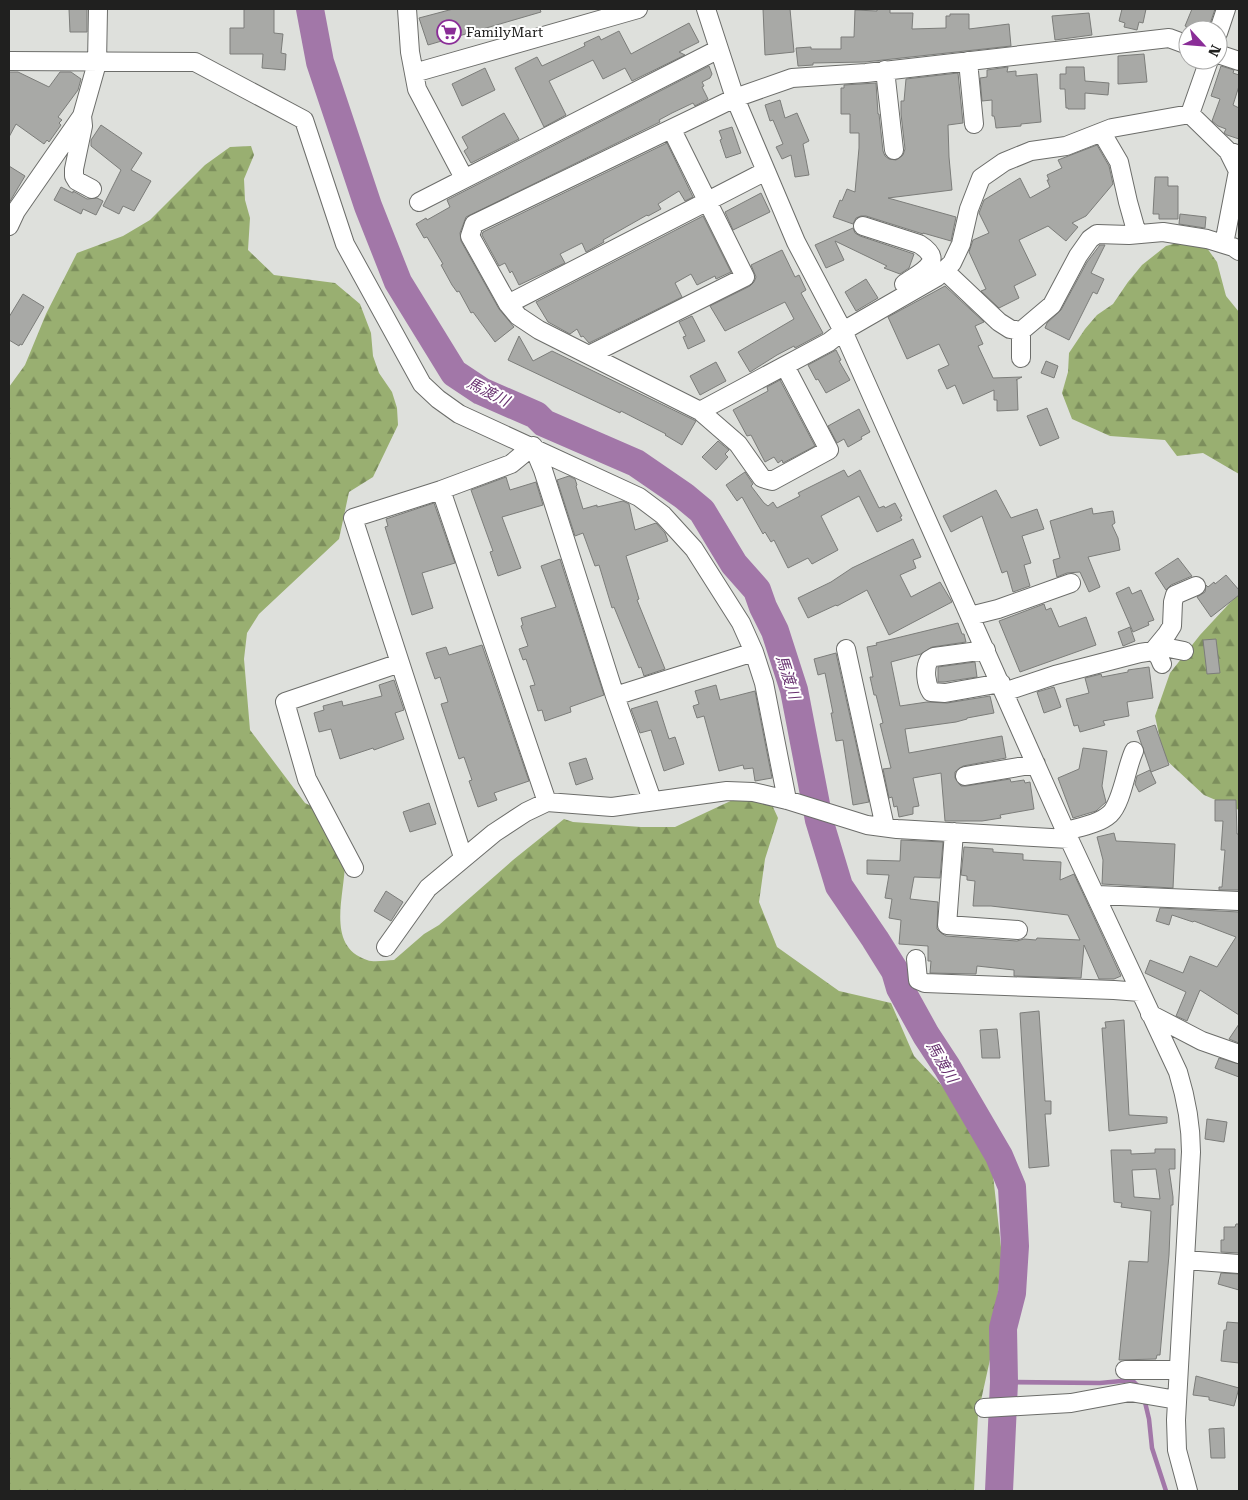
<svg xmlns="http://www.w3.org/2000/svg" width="1248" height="1500" font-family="'Roboto Serif','Noto Sans JP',serif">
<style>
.forest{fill:url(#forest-firs)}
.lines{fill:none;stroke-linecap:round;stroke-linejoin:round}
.stream{stroke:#a277a8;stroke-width:4.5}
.river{stroke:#a277a8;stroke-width:28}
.building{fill:#a8a9a6;stroke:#7c7d7a;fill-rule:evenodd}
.minor-casing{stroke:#6c6d6a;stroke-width:20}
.minor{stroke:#fff;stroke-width:18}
.labels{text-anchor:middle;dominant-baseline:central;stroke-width:4;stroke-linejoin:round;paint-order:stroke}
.poi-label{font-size:14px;fill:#20201f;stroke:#fff;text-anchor:start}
.water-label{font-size:15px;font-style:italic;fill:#67306f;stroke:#fff}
</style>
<defs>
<pattern id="forest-firs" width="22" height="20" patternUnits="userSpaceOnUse" patternTransform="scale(1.25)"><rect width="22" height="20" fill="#99af71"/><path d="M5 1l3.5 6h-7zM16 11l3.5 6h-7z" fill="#7c8e5c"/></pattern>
</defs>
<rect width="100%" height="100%" fill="#dee0dc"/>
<path class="forest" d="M251 146 254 155 244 179 245 200 250 218 248 250 274 275 335 283 360 304 371 333 373 356 379 373 392 392 397 408 398 425 373 477 349 492 339 539 259 614 247 633 244 659 250 730 305 803 334 817C338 831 344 847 345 862 345 895 325 946 367 960 375 963 386 960 394 960L424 934 439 925 513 860 564 819 573 822 641 827H675L739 797 768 796 778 818 765 859 759 902 777 947 839 991 891 1003 914 1056 950 1094 991 1157 1002 1256 991 1355 978 1414 974 1491H9V387L25 365 46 314 77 253 123 236 150 220 205 165 230 147Z
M1199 237 1217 262 1226 296 1239 312V474L1203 453 1177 456 1165 440 1110 436 1072 419 1062 393 1068 372 1069 353 1085 329 1097 315 1113 304 1128 282 1142 265 1166 246Z
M1239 593V810L1204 795 1164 758 1155 716 1170 673 1200 635Z"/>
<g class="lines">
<path class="stream" d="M1004 1382 1100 1383 1132 1380 1139 1387
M1144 1398 1149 1419 1152 1448 1166 1491"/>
<path class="river" d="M310 9 320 62 368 206 398 282 454 373 481 391 536 415 544 423 636 463 684 496 702 511 734 564 757 590 763 607 775 631 794 690 819 820 839 886 875 939 895 971 900 988 926 1035 947 1067 999 1156 1012 1187 1015 1246 1012 1293 1003 1328 1004 1382 999 1491"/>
</g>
<path class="building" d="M69 9H87V32H70Z
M244 9H274V33L283 34 281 53 286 54 285 70 262 68 263 54H230V28H244Z
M453 9H540L541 12 428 45 419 18Z
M763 9H790L794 52 765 55Z
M877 9H890V13H913L912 29 946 28V16H950V14H969V29L1009 24 1011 46 865 62 813 63V65L798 66 796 48 811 47V49H841V37H854L855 10 877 11Z
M1122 9H1146L1143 23 1139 22 1137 30 1124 27 1125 23 1119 21Z
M1192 9H1215L1208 30H1195L1185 26Z
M1089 13 1092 35 1055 40 1052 16Z
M689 23 699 42 679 52 685 55 632 81 625 68 603 79 593 60 549 81 566 115 544 127 515 68 537 57 542 66 585 46 584 43 599 36 601 40 619 31 631 54Z
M1144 54 1147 82 1118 84V56Z
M709 66 712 74 710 78 702 82 704 86 702 87 708 99 695 106 693 103 672 113 659 120 660 122 466 217 460 233 461 241 499 309 514 327 495 342 473 312 471 313 459 291 457 292 452 285 441 265 443 264 427 237 424 238 416 224 426 218 427 220 450 207 447 200Z
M1221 66 1234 70 1233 73 1239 75V86L1233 105 1239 108V139L1227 135 1224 133 1226 129 1218 126 1212 121 1220 99 1211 96Z
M1008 67 1007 72 1016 71V76L1037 74 1041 122 1021 124V126L996 128 995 120 994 116H992V100L982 101 980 78 987 77V70Z
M1066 67H1084L1085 81 1109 83 1108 95 1085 93V109H1068V108H1066L1065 89H1060V74H1066Z
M485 68 495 90 462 106 452 84Z
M9 72H18L49 87 60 72H71L81 79 78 90 58 117 62 120 59 123 61 125 49 142 47 140 44 144 16 124 9 137Z
M958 73 963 123 948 125 949 157 952 190 888 198 956 217 951 241 923 233V234L866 216H861L856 218 853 224 833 217 840 200 842 201 847 189 855 192 859 148V133H850V114H841V88H844V85L876 83 878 114H879L883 151 885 156 889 159 896 160 903 155 905 149 901 114V101H904L906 79Z
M780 100 785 118 797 113 809 141 803 144 809 175 795 177 791 155 782 159 776 147 783 144 773 120 770 121 765 105Z
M504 113 519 139 471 163 464 151 468 148 462 137Z
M101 125 142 153 131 170 151 181 134 211 123 206 119 214 103 206 121 170 91 146V140Z
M732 127 741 153 726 158 720 140 722 139 719 131Z
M667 143 693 197 685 201 679 191 658 204 661 209 648 216 647 215 603 240 604 242 586 252 582 243 560 254 565 263 519 285 512 271 510 273 505 263 499 266 482 235 483 232Z
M1097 145 1109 166 1113 184 1086 216 1072 223 1078 227 1066 241 1048 226 1019 240 1036 275 1014 286 1019 298 999 308 981 291 986 289 969 252 973 240 989 233 979 213 984 200 1020 178 1030 198 1050 187 1047 180H1049L1047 175 1062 168 1058 160Z
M9 166 25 176 9 203Z
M1155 177H1168V186H1178V219H1159V214H1153Z
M61 187 73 193V191L87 199 97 198 103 201 96 215 83 209 81 214 54 200Z
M761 193 770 212 733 230 725 212Z
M1180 214 1206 217 1205 228 1179 224Z
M703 216 731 272 716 279 715 276 697 285 691 274 675 283 682 297 589 343 583 336 581 337 577 329 570 334 548 322 536 302Z
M853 228 855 233 860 236 914 254 909 268 900 274 884 268 887 266 835 241 844 260 826 268 815 245Z
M1100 245H1105L1091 273 1104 279 1097 294 1093 292 1069 340 1045 328 1047 323 1061 310 1087 262Z
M782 250 795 277 799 275 806 290 801 293 823 333 795 348 794 346 777 355 750 372 738 352 794 319 785 302 725 331 710 306 750 286 754 282 756 277 751 265Z
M866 279 878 298 856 311 845 292Z
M945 286 984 322 975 326 983 344 978 346 993 378 1022 377 1016 380H1017L1018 410 997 411V400H994V390L963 404 955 385 947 389 938 370 949 365 939 344 907 359 888 317Z
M23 294 44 307 22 345 20 344 19 346 9 340V317Z
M692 316 705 341 688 349 683 337 686 336 679 322Z
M519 336 533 361 552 351 694 420 696 421 682 445 665 435 666 434 621 411 620 413 508 360Z
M836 350 841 360 839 361 850 380 826 393 818 379 816 380 808 365Z
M1046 361 1058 366 1054 378 1041 373Z
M716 362 726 381 700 395 690 376Z
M780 380 815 446 783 463 782 460 778 463 774 457 765 462 751 435 747 436 733 410 768 391 767 387Z
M1047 408 1059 438 1040 446 1027 416Z
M859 409 870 432 861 437 862 439 848 447 844 439 837 443 828 426Z
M718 441 729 450 725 454 728 457 716 470 702 457Z
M844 470 848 477 860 470 879 508 884 506 885 508 895 503 902 516 900 517 902 520 877 532 859 496 821 516 838 550 812 564 808 558 788 568 774 540 771 542 765 532 763 534 742 497 737 501 726 485 745 472 753 484 751 486 764 503 768 506 773 502 777 508 800 496 798 493Z
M569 476 575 479 577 485 576 486 583 509 597 505V507L623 501 629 504 635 530 656 523 665 533 668 541 626 556 639 599 637 600 665 669 644 676 641 667 639 668 614 607 612 608 599 565 595 566 583 533 575 536 557 480Z
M506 477 510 490 536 482 543 505 502 517 521 568 498 576 490 552 493 551 471 490Z
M996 490 1011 518 1037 509 1044 529 1022 536 1031 563 1024 565 1030 586 1013 592 1007 571 1002 573 982 516 951 532 943 516Z
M434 503 455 563 422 573 433 608 412 615 385 527 388 526 386 519Z
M1092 508 1093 514 1113 511 1115 523 1112 525 1118 538 1120 550 1088 557 1100 587 1089 592 1080 572 1067 573 1057 577 1053 560 1060 558 1050 521Z
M913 539 921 557 913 560 916 568 900 575 911 597 940 582 952 602 889 635 867 590 837 606 836 605 808 618 798 598 831 582 852 568Z
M1178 558 1192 576 1171 585 1166 590 1155 573Z
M560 559 604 695 570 707 571 712 545 721 542 710 538 711 530 686 535 685 526 659 523 660 519 649 528 646 521 626 523 625 521 618 556 607 541 566Z
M1226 575 1239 590V595L1211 617 1197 597 1205 592 1206 585 1208 587 1214 582 1215 584Z
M1129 587 1132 594 1141 590 1154 620 1148 622 1149 625 1133 632 1116 593Z
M1044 604 1046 610 1051 608 1059 627 1086 617 1096 645 1020 672 999 621Z
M958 623 962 634H964L966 642 932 647 921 654 891 662 900 706 927 702 947 703 990 696 994 713 967 718V719L956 722 905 729 909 753 1002 736 1006 758 963 766 955 772V778L961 786H966L1010 779 1011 782 1024 780 1025 783 1030 782 1034 809 1000 815 1001 818 982 821H945L941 773 913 778 919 806 913 807V814L899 817 897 806 894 807 892 797 889 798 883 769 891 768 880 724 883 723 876 695H874L870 677H873L867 647 877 645 876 643Z
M1130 627 1135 641 1123 646 1118 632Z
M1216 639 1220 673 1207 674 1203 640Z
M482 645 529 781 494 793 497 800 478 807 469 781 472 780 464 757 459 759 441 704 448 702 440 677 435 679 426 653 446 647 449 655Z
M836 653 869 802 853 805 843 740 836 741 831 713H833L825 673 818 675 814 659Z
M975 662 977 677 944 682H938V667Z
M1149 667 1153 698 1127 702 1129 716 1103 721 1105 725 1080 732 1078 725 1074 726 1066 699 1089 693 1085 678 1101 674 1102 677 1128 672V670Z
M394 680 404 710 395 713 404 739 374 750 373 748 340 759 331 729 319 732 314 713 324 710 323 706 342 701 343 706 382 696 379 685Z
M716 685 720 700 755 691 772 778 755 781 753 768 744 769 743 765 719 771 704 716 697 718 693 706 699 704 695 691Z
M1054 687 1061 707 1044 713 1037 692Z
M657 701 669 739 675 737 684 764 664 771 651 730 640 733 631 709Z
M1155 725 1169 765 1151 772 1137 731Z
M1083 748 1107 751 1102 786 1106 802 1096 811 1073 818 1058 778 1079 769Z
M586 758 593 779 576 785 569 763Z
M1150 770 1156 783 1139 792 1135 784 1137 776Z
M1215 800H1236L1237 834H1239V890H1219V887H1222L1225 850H1221L1223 821H1215Z
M429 803 436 824 410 832 403 812Z
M1114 833 1116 841 1175 844 1173 888 1102 884 1103 860 1097 837Z
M901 840 943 842 940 878 914 877 910 899 938 902 937 929 941 933 946 936 1017 941 1024 939 1036 940 1037 938 1080 940 1068 915 991 906H973L975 881 967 880V876L961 875 964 847 993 849V852L1023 854V860L1061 862 1060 880 1074 874 1121 976 1114 979H1099L1084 945 1081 978 1014 976V970L977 966 976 974 930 973 931 961H928V946L899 944 901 920 889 918 892 899 885 898 889 875 867 874V860L900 861Z
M386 891 403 902 391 921 374 911Z
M1160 908 1239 912V1015L1200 990 1187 1021 1176 1016 1186 992 1145 973 1150 960 1183 973 1190 956 1217 967 1236 937 1194 921 1193 922 1172 915 1169 925 1156 921Z
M1039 1011 1045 1101H1051V1114H1045L1049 1166 1029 1168 1020 1013Z
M1124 1020 1129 1115 1167 1117V1123L1109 1131 1102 1028H1106L1105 1022Z
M1239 1024V1043L1229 1039Z
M997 1029 1000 1058H982L980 1030Z
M1219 1058 1239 1064V1077L1215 1068Z
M1207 1119 1227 1122 1224 1142 1205 1139Z
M1155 1149H1175V1169H1169L1173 1197V1205H1171L1169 1255 1160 1355H1157L1156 1359 1119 1360 1129 1261 1148 1262 1151 1211 1121 1207 1122 1203 1114 1202 1111 1150H1131V1154L1155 1153ZM1156 1169 1160 1199 1134 1197 1132 1170Z
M1236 1224H1239V1253L1221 1252V1240H1224V1227H1235Z
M1221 1273 1239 1274V1290L1218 1284Z
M1227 1322 1239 1323V1363L1221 1361 1224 1330H1226Z
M1196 1376 1239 1388 1234 1406 1209 1400V1397L1193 1395Z
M1224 1428 1225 1458H1211L1209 1429Z"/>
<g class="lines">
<g class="minor-casing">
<path id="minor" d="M407 9 410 52 417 89 464 178
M706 9 735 98 796 242 843 331 1069 839 1178 1072C1186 1098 1191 1124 1191 1152L1176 1420 1177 1450 1188 1491
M1218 33 1226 9
M1188 45 1169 38 866 73 792 78 735 98 474 224 470 236 508 304 518 316 539 330 700 411 829 342 843 331 937 277 952 263 961 244 969 209 981 178 1004 162 1031 151 1066 146 1112 128 1190 114 1228 151 1239 155
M1218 54 1239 61
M9 61 195 62 304 120 345 244 422 384 438 399 459 414 639 497 663 515 694 549 741 623 754 652 764 683 787 800
M968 61 974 124
M885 70 894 150
M414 73 638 9
M1190 114 1209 60
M82 116 83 126 74 169V176L77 181 92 189
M1102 133 1119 162 1128 202 1137 234
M419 202 719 49
M9 226 16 211 82 116 97 63 98 9
M863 226 919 244C948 262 919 273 904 284
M1224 244 1238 171 1228 151
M944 270 999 322 1010 329 1021 331 1052 305 1078 256 1090 239 1097 234 1129 235 1163 232 1207 239 1233 247 1239 251
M508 304 766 171
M1021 331V358
M589 355 745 277 672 130
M700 411 738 444 762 478 772 481 829 450 785 366
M441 490 547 802
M970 616 998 609 1071 583
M846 649 885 827
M986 650 934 657 929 660C924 669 926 684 931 692L945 693 1001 683
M1162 664 1159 657 1153 651 1164 647 1184 651
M1004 692 1055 675 1140 653 1153 651 1167 634 1172 626 1173 602 1175 595 1196 586
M615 696 754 652
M965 776 1036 764
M1066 831C1080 827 1099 824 1110 814 1122 803 1126 768 1134 751
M954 832 947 925 1018 930
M463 857 353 518 441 490 511 464 533 446 543 470 615 696 652 800
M354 868 307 779 285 702 400 663
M1097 895 1239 901
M386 947 428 888 494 833 526 812 547 802 612 807 727 791 753 792 787 800 867 825 897 829 1069 839
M916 959 918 980 925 983 1114 990 1140 992
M1150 1014 1202 1041 1239 1054
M1185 1260 1239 1264
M1125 1370H1178
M984 1408 1071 1403 1130 1392 1177 1400"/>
</g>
<use href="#minor" class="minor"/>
</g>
<defs>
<g id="supermarket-ring" transform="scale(1.25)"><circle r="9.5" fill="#fff" stroke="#8a2d97" stroke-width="1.5"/><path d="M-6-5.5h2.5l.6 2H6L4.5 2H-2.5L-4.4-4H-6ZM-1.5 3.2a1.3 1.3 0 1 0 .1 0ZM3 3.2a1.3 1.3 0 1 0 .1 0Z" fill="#8a2d97"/></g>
</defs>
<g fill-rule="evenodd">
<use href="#supermarket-ring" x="449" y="32"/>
</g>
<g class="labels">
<g class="poi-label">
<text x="466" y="32">FamilyMart</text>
</g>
<g class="water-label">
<text transform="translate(488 392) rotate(27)">馬渡川</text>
<text transform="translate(788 677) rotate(72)">馬渡川</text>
<text transform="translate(942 1062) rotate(59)">馬渡川</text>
</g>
</g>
<rect width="1248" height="1500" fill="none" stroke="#20201f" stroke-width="20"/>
<g transform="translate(1203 45) rotate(116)"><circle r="24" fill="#ffffff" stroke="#a6a6a5"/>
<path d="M0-4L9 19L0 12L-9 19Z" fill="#8a2d97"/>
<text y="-8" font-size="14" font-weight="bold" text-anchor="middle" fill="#20201f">N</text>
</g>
</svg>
